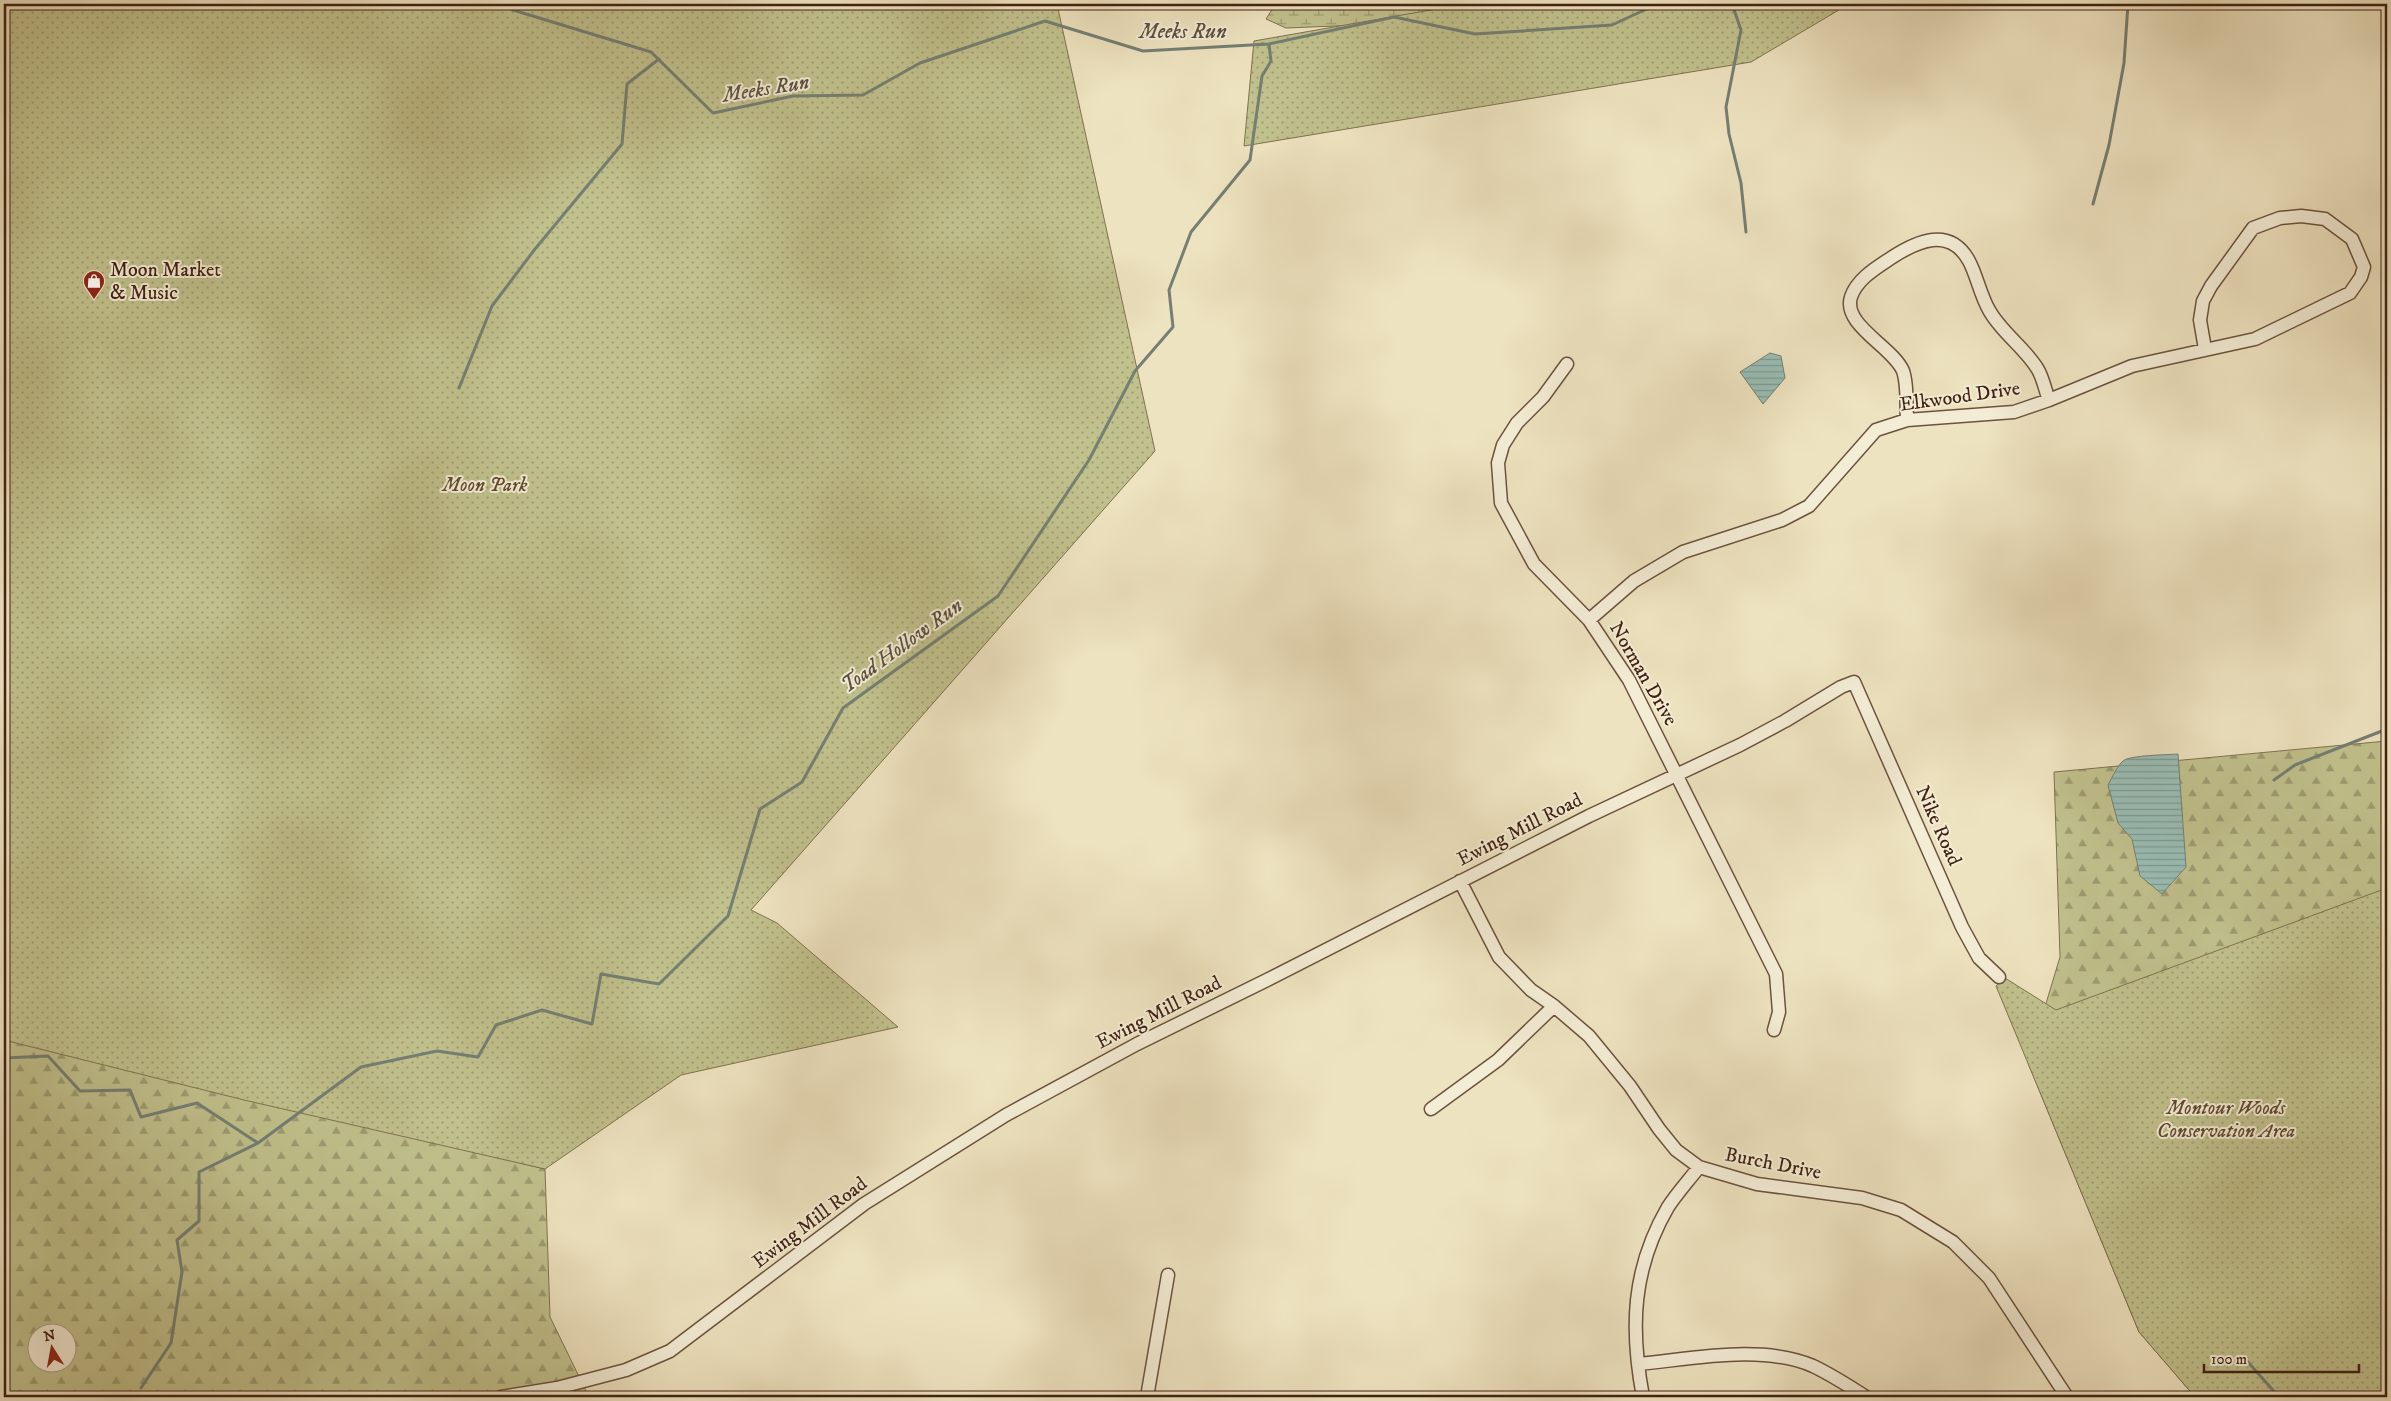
<svg xmlns="http://www.w3.org/2000/svg" width="2391" height="1401" font-family="'IM FELL DW Pica',serif">
<style>
.forest{fill:url(#forest-firs);stroke:#807150;fill-rule:evenodd}
.wetland{fill:url(#wetland-marsh);stroke:#807150}
.park{fill:url(#park-dots);stroke:#807150}
.water{fill:url(#water-rules);stroke:#757f74}
.lines{fill:none;stroke-linecap:round;stroke-linejoin:round}
.stream{stroke:#757f74;stroke-width:3}
.street-casing{stroke:#6c523e;stroke-width:15}
.street{stroke:#f4edd6;stroke-width:12}
.labels{text-anchor:middle;dominant-baseline:central;stroke-width:4;stroke-linejoin:round;paint-order:stroke}
.poi-label{font-size:20px;fill:#402112;stroke:#f4edd6;text-anchor:start}
.street-label{font-size:20px;fill:#402112;stroke:#f4edd6}
.park-label{font-size:20px;font-style:italic;fill:#604931;stroke:#f4edd6}
.water-label{font-size:21px;font-style:italic;fill:#5b5043;stroke:#f4edd6}
</style>
<defs>
<pattern id="forest-firs" width="22" height="20" patternUnits="userSpaceOnUse" patternTransform="scale(1.25)"><rect width="22" height="20" fill="#c1c18d"/><path d="M5 1l3.5 6h-7zM16 11l3.5 6h-7z" fill="#9e9c72"/></pattern>
<pattern id="wetland-marsh" width="20" height="14" patternUnits="userSpaceOnUse" patternTransform="scale(1.25)"><rect width="20" height="14" fill="#c1c18d"/><path d="M1 5h8M5 5V1M11 12h8M15 12V8" fill="none" stroke="#9e9c72"/></pattern>
<pattern id="park-dots" width="8" height="8" patternUnits="userSpaceOnUse" patternTransform="scale(1.25)"><rect width="8" height="8" fill="#c1c18d"/><path d="M2 2h.1M6 6h.1" fill="none" stroke="#9e9c72" stroke-width="1.8" stroke-linecap="round"/></pattern>
<pattern id="water-rules" width="6" height="5" patternUnits="userSpaceOnUse" patternTransform="scale(1.25)"><rect width="6" height="5" fill="#99beb6"/><path d="M0 2.5h6" fill="none" stroke="#7e9a93"/></pattern>
</defs>
<rect width="100%" height="100%" fill="#eee3c0"/>
<filter id="stains"><feTurbulence type="fractalNoise" baseFrequency=".004" numOctaves="4"/><feColorMatrix values="0 0 0 0 .2 0 0 0 0 .09 0 0 0 0 .02 0 0 0 .5 -.17"/></filter>
<radialGradient id="worn" r=".72"><stop offset=".6" stop-color="#630" stop-opacity="0"/><stop offset="1" stop-color="#630" stop-opacity=".3"/></radialGradient>
<path class="forest" d="M2387 741V1397H2195L2139 1332 2028 1063 2060 957 2054 772Z
M4 1037 545 1169 550 1317 587 1393 572 1397H4ZM38 1334H68V1364H38Z"/>
<path class="wetland" d="M1286 4H1536L1461 21 1286 28 1266 19 1275 5Z"/>
<path class="park" d="M4 4H1057L1155 451 751 910 777 923 898 1027 681 1075 545 1169 244 1100 4 1040Z
M1465 4H1849L1751 62 1244 146 1254 41Z
M2387 888V1397H2195L2139 1332 1996 986 2005 978 2056 1010Z"/>
<path class="water" d="M1770 353 1781 356 1785 378 1763 404 1740 372Z
M2178 754 2186 867 2162 894 2140 876 2132 839 2118 823 2108 785C2112 778 2117 766 2123 761 2130 755 2166 755 2178 754Z"/>
<g class="lines">
<path class="stream" d="M502 4 513 10 651 52 713 113 793 96 863 95 920 63 1045 21 1143 51 1269 44 1394 17 1475 34 1612 25 1653 6 1668 4
M1732 4 1741 30 1726 107 1729 134 1741 183 1746 232
M2093 204 2109 145 2124 63 2128 4
M459 388 492 306 535 249 622 144 627 84 659 59
M2274 780 2295 765 2387 729
M4 1058 48 1056 80 1091 130 1090 141 1117 197 1103 258 1143 361 1067 437 1051 478 1057 496 1025 542 1010 592 1024 601 974 659 984 728 916 760 809 802 782 843 708 998 596 1089 460 1135 371 1173 327 1169 290 1191 232 1250 160 1262 76 1271 61 1269 44
M2247 1361 2279 1397
M141 1388 171 1343 182 1272 177 1240 199 1221V1172L258 1143"/>
<g class="street-casing">
<path id="street" d="M1567 364 1543 397 1517 423 1503 445 1498 463 1501 503 1534 564 1589 620 1629 680 1776 974 1779 1012 1774 1030
M1907 420C1906 406 1908 385 1903 371 1893 347 1842 325 1851 297 1857 279 1876 268 1891 258 1917 241 1950 226 1969 261 1977 276 1980 294 1989 310 2001 332 2024 347 2037 368 2043 377 2045 390 2049 400
M1589 620 1634 581 1683 552 1782 520 1809 506 1876 430 1907 420 2014 412 2049 400 2132 366 2255 339 2350 293 2361 277 2364 267 2352 239 2325 219 2301 216 2280 218 2253 228 2211 286 2203 301 2200 320 2205 349
M1460 881 1499 957 1531 990 1554 1006 1589 1036 1630 1086 1659 1129 1676 1150 1699 1167 1757 1184 1862 1198 1901 1210 1953 1242 1989 1278 2067 1397
M1431 1109 1498 1060 1554 1006
M1638 1364C1692 1359 1762 1344 1813 1366 1832 1375 1849 1386 1866 1397
M501 1397 557 1388 626 1370 670 1351 864 1204 1006 1115 1137 1044 1267 980 1589 816 1740 745 1785 721 1841 687 1854 682 1962 927 1979 958 1999 977
M1147 1397 1168 1275
M1643 1397C1630 1328 1632 1269 1668 1207 1677 1193 1689 1180 1699 1167"/>
</g>
<use href="#street" class="street"/>
</g>
<defs>
<g id="shop-pin" transform="scale(1.125)"><path d="M0 17L-7.5 6A9.5 9.5 0 1 1 7.5 6Z" fill="#8f2418" stroke="#f4edd6"/><path d="M-5-2.5h2.3a2.7 3.5 0 0 1 5.4 0H5L5.5 6h-11ZM-1.5-2.5h3a1.5 2.3 0 0 0-3 0Z" fill="#fff"/></g>
</defs>
<g fill-rule="evenodd">
<use href="#shop-pin" x="94" y="281"/>
</g>
<g class="labels">
<g class="poi-label">
<text x="110" y="270">Moon Market<tspan x="110" dy="23">&amp; Music</tspan></text>
</g>
<g class="street-label">
<text transform="translate(1960 397) rotate(-8)">Elkwood Drive</text>
<text transform="translate(1643 674) rotate(60)">Norman Drive</text>
<text transform="translate(1938 826) rotate(66)">Nike Road</text>
<text transform="translate(1520 830) rotate(-27)">Ewing Mill Road</text>
<text transform="translate(1159 1013) rotate(-27)">Ewing Mill Road</text>
<text transform="translate(1773 1164) rotate(11)">Burch Drive</text>
<text transform="translate(810 1223) rotate(-37)">Ewing Mill Road</text>
</g>
<g class="park-label">
<text x="485" y="485">Moon Park</text>
<text x="2226" y="1108">Montour Woods<tspan x="2226" dy="23">Conservation Area</tspan></text>
</g>
<g class="water-label">
<text x="1183" y="32">Meeks Run</text>
<text transform="translate(766 89) rotate(-9)">Meeks Run</text>
<text transform="translate(902 646) rotate(-36)">Toad Hollow Run</text>
</g>
</g>
<rect width="2391" height="1401" fill="none" stroke="#eee3c0" stroke-width="20"/>
<rect x="5" y="5" width="2381" height="1391" fill="none" stroke="#402112" stroke-width="2.5"/>
<rect x="10" y="10" width="2371" height="1381" fill="none" stroke="#402112"/>
<g transform="translate(52 1348) rotate(349)"><circle r="24" fill="#f4edd6" stroke="#ac9b88"/>
<path d="M0-4L9 19L0 12L-9 19Z" fill="#8f2418"/>
<text y="-8" font-size="14" font-weight="bold" text-anchor="middle" fill="#402112">N</text>
</g>
<path d="M2204 1364v8h155v-8" fill="none" stroke="#402112" stroke-width="2.5"/>
<text x="2211" y="1364" font-size="15" fill="#402112" stroke="#f4edd6" stroke-width="4" paint-order="stroke">100 m</text>
<rect width="100%" height="100%" filter="url(#stains)"/>
<rect width="100%" height="100%" fill="url(#worn)"/>
</svg>
